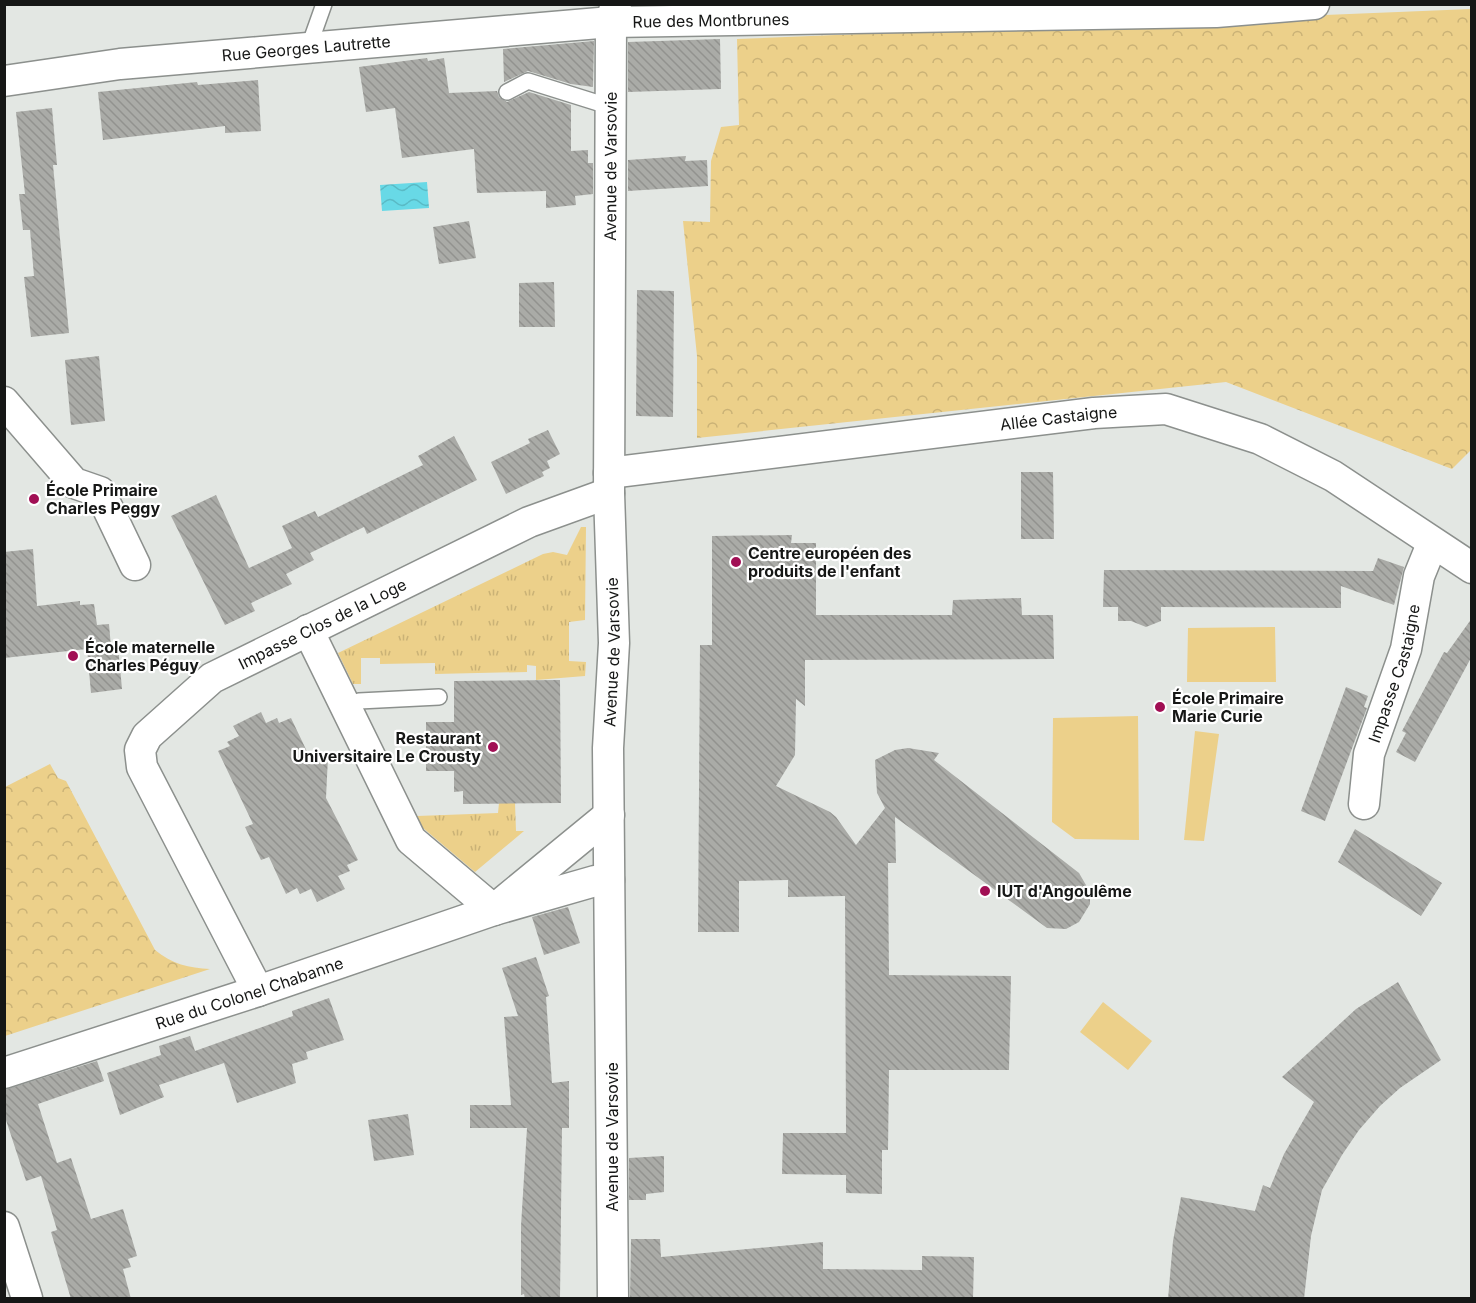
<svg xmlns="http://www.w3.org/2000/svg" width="1476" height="1303" font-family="Inter,sans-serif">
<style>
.grass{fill:url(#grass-tufts)}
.park{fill:url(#park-crowns)}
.pitch{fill:#ecd08a}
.water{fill:url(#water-waves)}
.building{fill:url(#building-back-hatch)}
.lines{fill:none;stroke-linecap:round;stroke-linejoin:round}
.service-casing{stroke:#8c908d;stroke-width:18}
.minor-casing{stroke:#8c908d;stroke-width:33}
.service{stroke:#fff;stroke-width:15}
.minor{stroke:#fff;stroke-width:30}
.poi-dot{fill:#a10f54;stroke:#fff;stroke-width:2}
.labels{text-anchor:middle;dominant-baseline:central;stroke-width:4.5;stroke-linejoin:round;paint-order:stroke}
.street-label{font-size:16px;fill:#161716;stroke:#fff}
.poi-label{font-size:16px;font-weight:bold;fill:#161716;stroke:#fff;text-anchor:start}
</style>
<defs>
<pattern id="grass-tufts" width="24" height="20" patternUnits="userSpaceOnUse" patternTransform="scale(1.5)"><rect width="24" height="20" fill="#ecd08a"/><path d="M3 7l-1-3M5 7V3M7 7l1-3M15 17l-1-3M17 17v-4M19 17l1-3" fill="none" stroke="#cab276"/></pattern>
<pattern id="park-crowns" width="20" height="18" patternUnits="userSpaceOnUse" patternTransform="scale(1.5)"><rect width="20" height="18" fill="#ecd08a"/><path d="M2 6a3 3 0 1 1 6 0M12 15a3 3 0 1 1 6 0" fill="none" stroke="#cab276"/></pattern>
<pattern id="water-waves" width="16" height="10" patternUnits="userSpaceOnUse" patternTransform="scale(1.5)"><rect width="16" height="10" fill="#68d9e6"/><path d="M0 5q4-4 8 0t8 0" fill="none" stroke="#59bac5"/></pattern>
<pattern id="building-back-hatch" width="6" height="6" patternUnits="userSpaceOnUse" patternTransform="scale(1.5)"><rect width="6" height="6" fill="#aaaba7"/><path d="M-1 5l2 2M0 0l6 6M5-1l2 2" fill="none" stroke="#92928f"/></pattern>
</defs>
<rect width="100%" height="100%" fill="#e3e7e3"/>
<path class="grass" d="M581 527H586L585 620 569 622V661L586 662 585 676 536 680V666L527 665V672L435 674V663L380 664V658H361V684H353L338 653 543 554 553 552 567 555Z
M499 803H515L516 831H524L475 872 423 828 417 816 498 813Z"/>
<path class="park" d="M1471 9V450L1452 469 1226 382 697 438V356L683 221 710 222 711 161 721 127 739 125 737 39Z
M50 764 58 778 66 781 155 950C172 964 189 968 210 969L5 1036V787Z"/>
<path class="pitch" d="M1275 627 1276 682H1187L1188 628Z
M1138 716 1139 840 1075 839 1052 822 1053 718Z
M1195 731 1219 734 1204 841 1184 840Z
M1103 1002 1152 1041 1128 1070 1080 1032Z"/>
<path class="water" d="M427 182 429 208 382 211 380 185Z"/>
<path class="building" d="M720 39 721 89 628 92V42Z
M594 41 593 87 571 84 528 71 504 82 503 49Z
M427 58 428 61 444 58 449 93 497 91 499 97 507 102 529 92 571 105V151L588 150V163H593V194L575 196 576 205 546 208V191L477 193 474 149 402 158 395 108 366 112 359 67Z
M258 80 261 131 225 133V126L103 140 98 92 197 82 198 85Z
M52 108 57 165H53L69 333 31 337 24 277 34 276 30 230H23L19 194H25L16 112Z
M686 156 685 161 707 160 708 186 628 191V160Z
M469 221 476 258 439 264 433 227Z
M554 282 555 327H519V283Z
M637 290 674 291 673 417 636 416Z
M99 356 105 421 71 425 65 360Z
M548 430 560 454 547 461 550 468 542 472 544 476 506 494 491 462 530 443 528 439Z
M454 436 477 480 367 534 364 527 310 553 314 560 286 574 292 584 251 603 255 611 225 625 171 516 216 495 249 568 292 548 282 526 315 511 318 517 423 465 418 456Z
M1021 472H1053L1054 539H1021Z
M792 535 791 543H816V615H952L953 600 1021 598 1022 615H1053L1054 659 805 660V706L796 699 795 755 776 786 830 812 836 817 856 845 885 808 877 793 875 760 895 750 908 748 939 753 934 760 1079 873 1090 892V904L1079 922 1066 929 1047 928 895 817 896 863H888L889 975 1011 976 1009 1070H889L888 1150H882V1194L846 1193V1175L782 1174 783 1133H846L845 896 788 897V880L739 881V932H698L700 645H712V536Z
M33 549 37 606 80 601V605L94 604 97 625 109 624 111 647 118 646 122 689 91 693 87 649 4 658V552Z
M1378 558 1404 567 1394 605 1341 586V608L1161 607V621L1146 627 1131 621H1118V607H1103L1104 570 1373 571Z
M1472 618V656L1415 762 1396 752 1406 733 1402 731 1444 652 1447 653Z
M560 680 561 803 463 804V791L454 792V771H426V722H454V681Z
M1346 687 1368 696 1364 707 1367 708 1325 821 1301 811Z
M261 712 266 723 277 718 279 723 291 718 313 764 328 757 326 798 358 860 347 865 350 871 338 876 345 889 317 902 311 889 300 894 297 888 286 894 269 857 261 860 245 827 253 824 218 751 230 746 227 742 239 736 233 726Z
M1355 829 1442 883 1421 916 1338 862Z
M568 907 580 943 544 955 532 917Z
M536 957 549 996 546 997 552 1083 569 1081V1128H562L560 1299H525L524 1294 521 1295V1226L527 1128H470V1105H511L504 1017 518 1016 502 968Z
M1398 982 1441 1060 1400 1088 1380 1106 1359 1130 1342 1155 1322 1190 1311 1236 1304 1299H1168L1173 1241 1181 1197 1255 1211 1263 1185 1270 1188 1284 1154 1314 1102 1282 1077 1356 1009Z
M329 998 344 1040 306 1052 308 1059 292 1064 296 1083 237 1103 224 1063 159 1085 164 1097 120 1115 107 1073 161 1055 159 1046 190 1036 195 1051 293 1016 292 1011Z
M97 1061 104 1081 38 1104 57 1163 71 1158 91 1219 123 1209 137 1256 128 1259 131 1267 123 1269 131 1299H71L51 1232 57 1230 41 1176 26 1181 4 1114V1090Z
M408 1114 414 1155 374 1161 368 1120Z
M664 1156V1192L646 1194V1200H629V1158Z
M631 1239H660L661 1257 823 1242V1269L922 1270V1256L974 1257 973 1299H630Z"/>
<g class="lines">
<g class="service-casing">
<path id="service" d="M308 49 324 4
M507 92 528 81 611 107
M346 707 359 701 439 697"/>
</g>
<g class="minor-casing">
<g id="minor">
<path id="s1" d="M4 81 120 64 611 22 1216 12 1314 4"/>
<path d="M4 402 74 483 100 492 135 565"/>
<path id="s2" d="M609 473 1094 413 1166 409 1260 439 1333 476 1472 568"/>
<path d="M308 630 411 840 494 910"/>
<path id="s3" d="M1364 804 1369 754 1406 649 1419 576 1432 544"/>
<path d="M503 902 609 815"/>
<path id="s4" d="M258 991 142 767 140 750 147 736 212 678 529 522 609 493"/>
<path id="s5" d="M4 1073 258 991 494 910 595 881 609 880"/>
<path d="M4 1227 27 1298"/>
<path id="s6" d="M613 1298 608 748 614 643 609 493 611 22 616 4"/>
</g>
</g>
<use href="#service" class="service"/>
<use href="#minor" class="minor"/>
</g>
<g class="poi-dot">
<circle cx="34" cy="499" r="6"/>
<circle cx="736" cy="562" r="6"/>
<circle cx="73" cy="656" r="6"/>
<circle cx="1160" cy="707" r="6"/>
<circle cx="493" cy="747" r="6"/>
<circle cx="985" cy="891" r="6"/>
</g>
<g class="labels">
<g class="street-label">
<text stroke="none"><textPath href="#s1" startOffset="710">Rue des Montbrunes</textPath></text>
<text stroke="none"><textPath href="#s1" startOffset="304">Rue Georges Lautrette</textPath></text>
<text stroke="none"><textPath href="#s6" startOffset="1132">Avenue de Varsovie</textPath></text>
<text stroke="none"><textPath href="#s2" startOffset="453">Allée Castaigne</textPath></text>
<text stroke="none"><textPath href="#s4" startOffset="495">Impasse Clos de la Loge</textPath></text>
<text stroke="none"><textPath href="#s6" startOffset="646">Avenue de Varsovie</textPath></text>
<text stroke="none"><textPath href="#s3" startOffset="135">Impasse Castaigne</textPath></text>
<text stroke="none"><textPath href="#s5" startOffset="258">Rue du Colonel Chabanne</textPath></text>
<text transform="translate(612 1137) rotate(-90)">Avenue de Varsovie</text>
</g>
<g class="poi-label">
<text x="46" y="490">École Primaire<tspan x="46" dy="18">Charles Peggy</tspan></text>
<text x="748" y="553">Centre européen des<tspan x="748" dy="18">produits de l'enfant</tspan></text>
<text x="85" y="647">École maternelle<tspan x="85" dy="18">Charles Péguy</tspan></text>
<text x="1172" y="698">École Primaire<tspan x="1172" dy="18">Marie Curie</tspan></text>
<text x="481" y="738" text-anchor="end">Restaurant<tspan x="481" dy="18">Universitaire Le Crousty</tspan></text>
<text x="997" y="891">IUT d'Angoulême</text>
</g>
</g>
<rect width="1476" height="1303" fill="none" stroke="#161716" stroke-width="12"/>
</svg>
